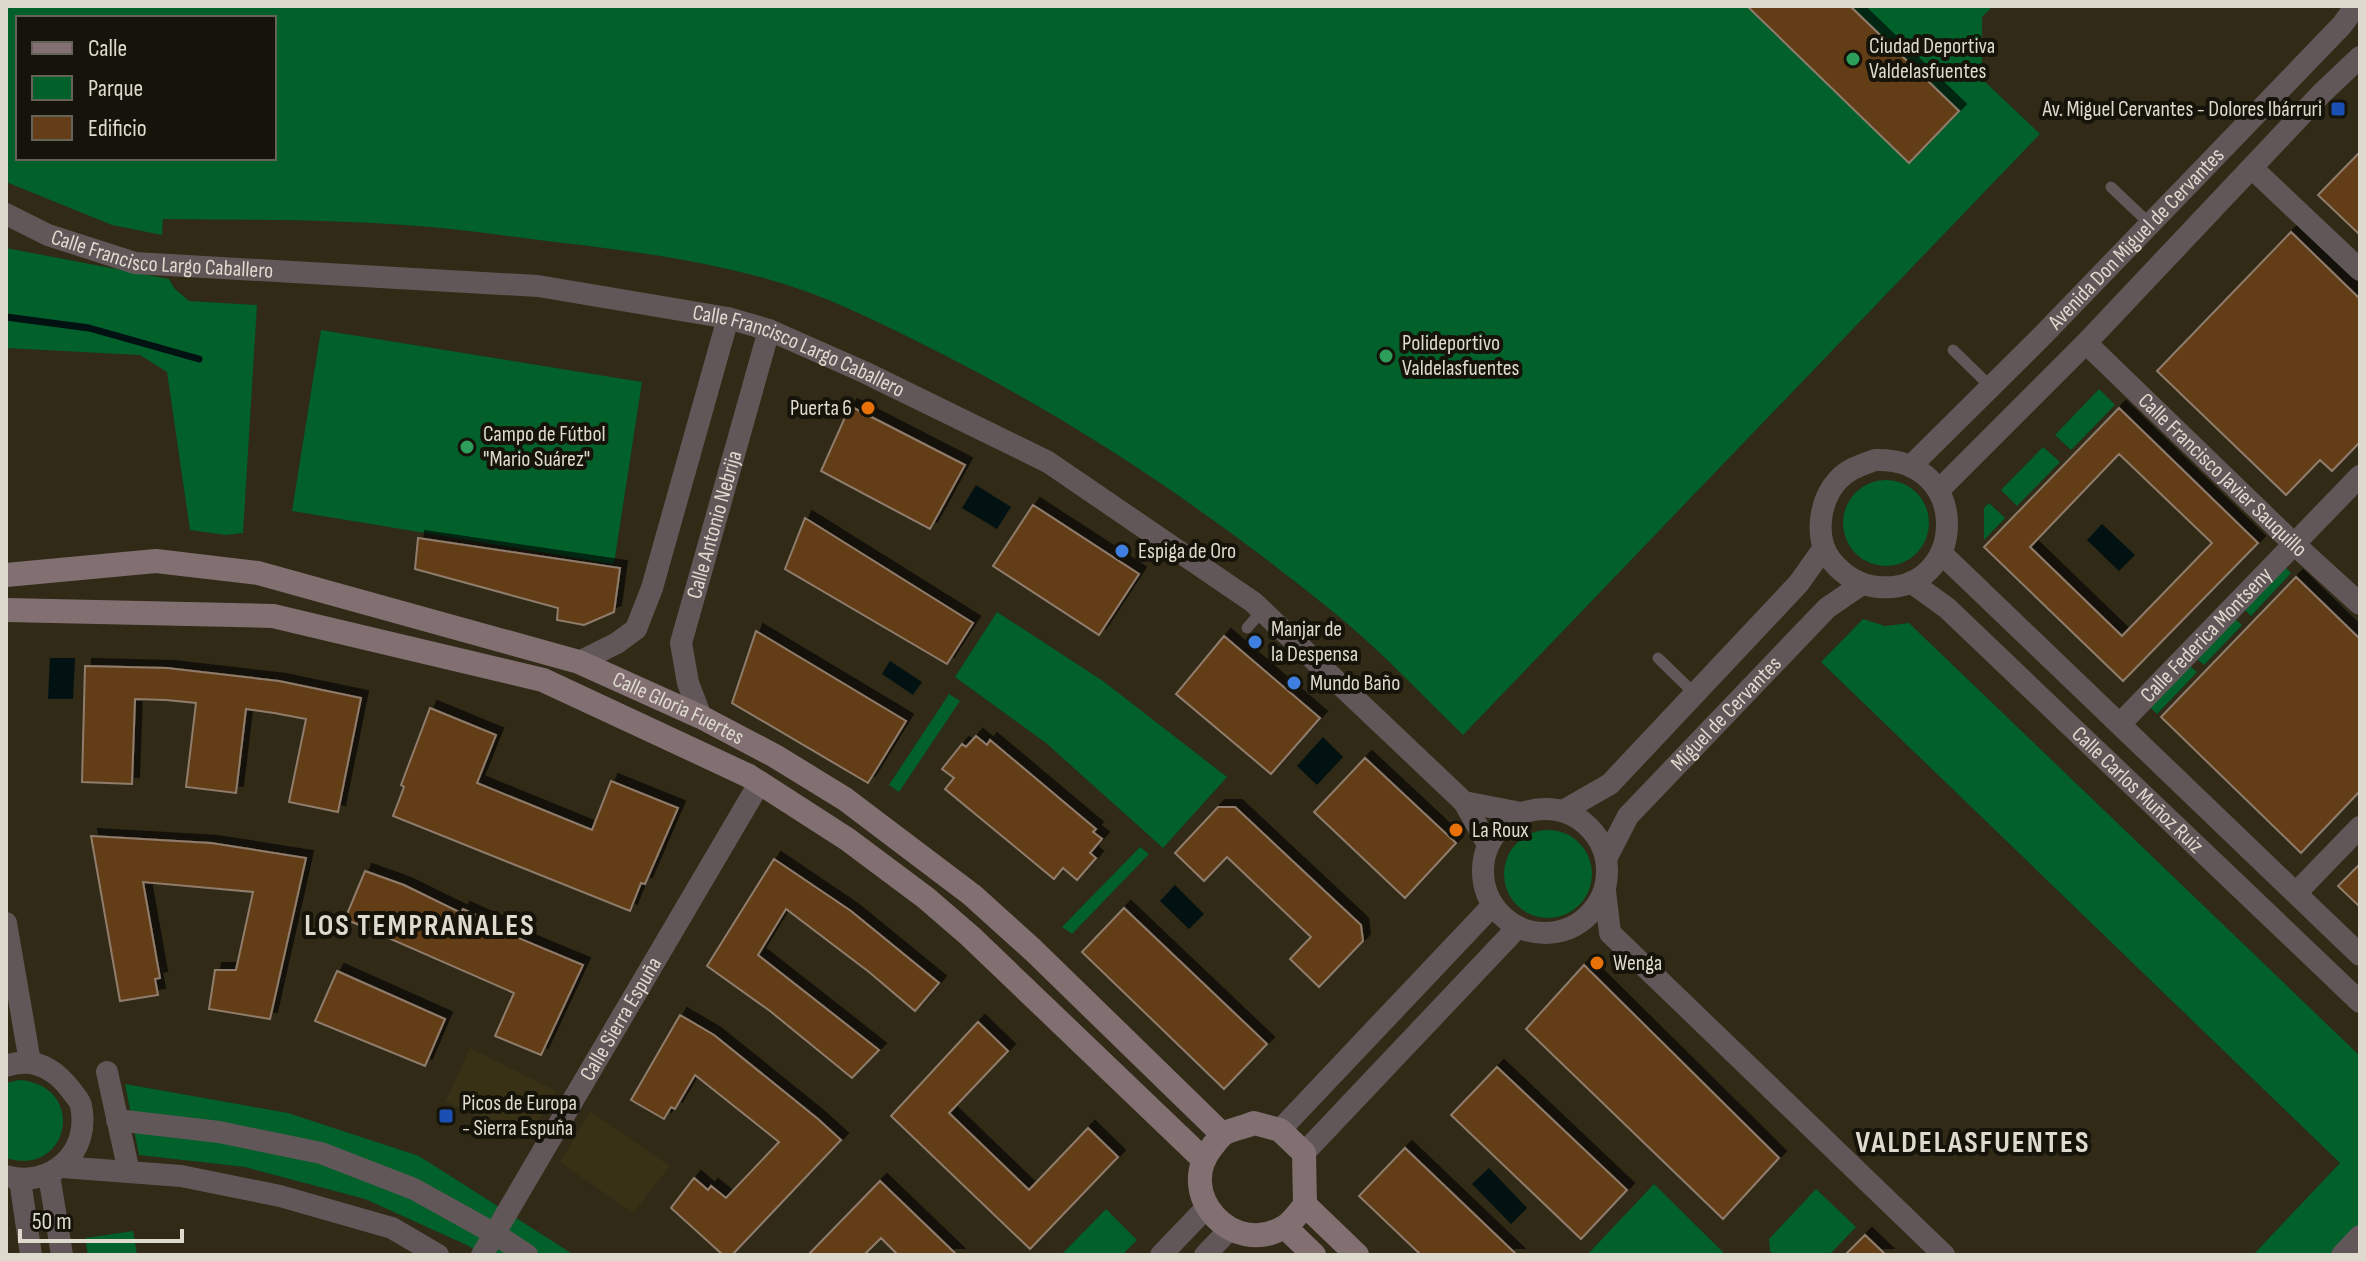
<svg xmlns="http://www.w3.org/2000/svg" width="2366" height="1261" font-family="'Sofia Sans Condensed',sans-serif">
<style>
.built{fill:#393116}
.green{fill:#02602a;fill-rule:evenodd}
.water{fill:#021213}
.lines{fill:none;stroke-linecap:round;stroke-linejoin:round}
.stream{stroke:#021213;stroke-width:7}
.building{fill:#633e18;stroke:#8f7c6c;stroke-width:2;fill-rule:evenodd;filter:url(#shadow)}
.lane{stroke:#625758;stroke-width:11}
.street{stroke:#625758;stroke-width:22}
.secondary{stroke:#816f71;stroke-width:24}
.leisure-dot{fill:#2e9e5b;stroke:#15130a;stroke-width:3}
.transit-dot{fill:#1a4fb4;stroke:#15130a;stroke-width:3}
.food-dot{fill:#e8710a;stroke:#15130a;stroke-width:3}
.shop-dot{fill:#3f7fe0;stroke:#15130a;stroke-width:3}
.labels{text-anchor:middle;dominant-baseline:central;stroke-width:8;stroke-linejoin:round;paint-order:stroke}
.poi-label{font-size:22px;fill:#dedace;stroke:#15130a;text-anchor:start}
.street-label{font-size:22px;fill:#dedace;stroke:#15130a}
.district-label{font-size:30px;font-weight:bold;letter-spacing:2px;fill:#dedace;stroke:#15130a}
</style>
<defs>
<filter id="shadow"><feDropShadow dx="7" dy="-7" stdDeviation="0" flood-color="#0009"/></filter>
</defs>
<rect width="100%" height="100%" fill="#302a16"/>
<path class="built" d="M470 1048 556 1091 526 1141 446 1101Z
M590 1111 670 1166 633 1213 560 1162Z"/>
<path class="green" d="M6 6H1993L1982 17V79L2040 134 1463 735C1424 697 1385 655 1343 620 1221 520 1090 430 950 358 896 331 842 302 784 284 710 261 632 251 555 242 510 237 464 229 418 226 333 219 248 220 163 219L162 235 112 225 6 182ZM18 18H274V158H18Z
M6 248 169 279 174 288 189 301 257 305 243 533 226 535 190 530 167 372 140 355 6 348Z
M321 330 642 382 614 564 292 511Z
M2099 389 2115 405 2071 450 2055 435Z
M2043 447 2060 462 2017 506 2001 490Z
M1843 523a43 43 0 1 1 86 0a43 43 0 1 1-86 0Z
M1989 503 2005 518 1984 540V508Z
M2284 566 2291 573 2251 616 2244 609Z
M997 612 1103 681 1227 777 1163 848 1046 743 955 677Z
M2234 618 2242 625 2204 665 2196 658Z
M1863 619 1885 626 1909 623 2360 1056V1255H2253L2340 1163 1821 662Z
M2189 665 2197 672 2157 714 2149 706Z
M949 694 960 701 899 792 889 785Z
M1504 874a44 44 0 1 1 88 0a44 44 0 1 1-88 0Z
M1140 847 1149 854 1072 934 1062 927Z
M19 1080C88 1085 70 1178 6 1158V1083Z
M125 1084 288 1113 419 1156 574 1255H481L469 1246 365 1199 245 1167 139 1155Z
M1654 1184 1726 1255H1587Z
M1816 1189 1856 1227 1829 1255H1774L1770 1251 1769 1239Z
M1106 1209 1137 1240 1122 1255H1061Z
M133 1231 137 1255H88L85 1238Z"/>
<path class="water" d="M976 485 1011 507 997 529 962 508Z
M2102 524 2135 555 2119 571 2087 540Z
M50 658H75L73 699H48Z
M890 661 922 682 913 695 882 674Z
M1323 737 1343 757 1317 785 1297 766Z
M1175 885 1204 914 1189 929 1160 901Z
M1489 1168 1527 1208 1511 1224 1472 1184Z"/>
<g class="lines">
<path class="stream" d="M6 317 89 328 199 359"/>
</g>
<path class="building" d="M1747 6H1850L1959 111 1909 163Z
M2360 152V235L2318 195Z
M2291 232 2360 299V442L2332 471 2320 460 2286 495 2157 371Z
M850 406 965 465 930 529 821 471Z
M2119 408 2258 543 2123 681 1984 547ZM2119 454 2212 543 2122 636 2030 547Z
M1033 505 1139 574 1099 635 993 566Z
M805 518 973 623 947 664 785 569Z
M418 538 620 568 614 612 584 625 557 620 558 608 415 569Z
M2296 577 2360 639V791L2301 853 2161 717Z
M756 631 906 721 868 783 732 703Z
M1224 636 1320 718 1271 774 1176 694Z
M85 666 167 668 279 681 361 698 338 812 289 802 306 719 274 713 246 709 236 793 186 787 196 703 166 700 135 699 132 784 82 782Z
M430 708 496 735 477 783 592 830 611 781 678 808 645 884 641 883 630 911 393 816 404 787 401 785Z
M976 736 987 745 990 740 1096 829 1093 832 1102 839 1090 853 1096 858 1077 880 1063 868 1054 879 945 789 954 778 942 769 962 744 966 747Z
M1365 758 1456 843 1405 898 1314 812Z
M1218 807H1235L1361 925 1363 941 1319 987 1290 959 1311 937 1227 857 1204 881 1175 853Z
M91 836 211 843 306 858 270 1019 209 1009 215 970H236L253 892 143 882 160 978 155 979 158 995 120 1001Z
M774 859 851 911 939 983 915 1011 869 972 786 909 758 955 879 1050 852 1078 770 1011 707 966Z
M2360 864V907L2338 886Z
M365 871 404 885 461 913 463 909 499 925 497 929 583 965 541 1055 495 1036 514 993 345 919Z
M1124 908 1267 1044 1224 1089 1082 952Z
M1584 965 1779 1158 1723 1219 1526 1029Z
M337 971 445 1019 425 1066 315 1021Z
M680 1015 714 1035 818 1119 841 1140 732 1255H723L671 1208 694 1178 708 1190 711 1186 726 1198 779 1142 695 1075 675 1109 671 1107 664 1119 631 1100Z
M978 1022 1008 1051 949 1113 1029 1190 1088 1128 1118 1157 1030 1249 891 1116Z
M1497 1067 1627 1190 1581 1239 1451 1115Z
M1405 1148 1517 1255H1421L1359 1196Z
M880 1181 957 1255H898L881 1238 864 1255H808Z
M1865 1235 1886 1255H1845Z"/>
<g class="lines">
<path class="lane" d="M2111 187 2150 224
M1953 350 1991 387
M1247 628 1262 611
M1658 658 1695 694"/>
<g class="street">
<path d="M2252 168 2360 270"/>
<path id="s1" d="M6 214 48 235 135 263 538 286 728 318 769 330 864 372 1048 462 1253 602 1464 802 1488 845"/>
<path id="s2" d="M2086 343 2294 544 2360 604"/>
<path d="M1875 460C1974 457 1967 595 1878 587 1858 585 1843 575 1831 560 1814 538 1819 501 1838 480 1848 469 1861 465 1875 460Z"/>
<path id="s3" d="M1911 466 2043 335 2342 25 2356 6"/>
<path d="M1939 490 2086 343 2322 93 2360 57"/>
<path d="M1941 553 2360 955"/>
<path id="s4" d="M1911 582 1947 608 2360 1002"/>
<path d="M579 662 617 643 636 629 652 588 728 318"/>
<path id="s5" d="M701 717 688 683 681 643 769 330"/>
<path id="s6" d="M2120 724 2360 476"/>
<path d="M1464 802 1521 813"/>
<circle cx="1545" cy="871" r="62"/>
<path d="M1563 811 1610 784 1799 583 1823 549"/>
<path id="s7" d="M1607 857 1628 816 1827 608 1862 584"/>
<path d="M1605 891 1610 933 1944 1255"/>
<path d="M2296 893 2360 827"/>
<path d="M6 923 30 1062"/>
<path d="M6 1066C34 1056 55 1069 71 1090 74 1095 80 1100 81 1106 91 1152 51 1189 6 1176"/>
<path d="M107 1072 129 1172"/>
<path d="M117 1120 219 1132 321 1153 414 1189 495 1234 527 1255"/>
<path d="M1280 1130 1493 905"/>
<path d="M1304 1153 1518 927"/>
<path d="M62 1167 181 1176 280 1196 392 1228 438 1255"/>
<path d="M49 1175 62 1255"/>
<path d="M20 1180 31 1255"/>
<path id="s8" d="M482 1255 760 782"/>
<path d="M1161 1255 1206 1208"/>
<path d="M1205 1255 1229 1230"/>
<path d="M2342 1255 2360 1236"/>
</g>
<g class="secondary">
<path id="s9" d="M6 575 156 561 258 573 579 662 701 717 775 756 845 799 972 895 1033 950 1222 1134"/>
<path d="M6 610 273 616 543 680 749 776 847 839 926 898 970 936 1203 1159"/>
<path d="M1254 1123 1280 1130 1304 1153 1305 1205C1299 1212 1292 1223 1284 1227 1233 1258 1174 1194 1212 1147 1216 1142 1220 1136 1225 1133 1233 1129 1245 1127 1254 1123Z"/>
<path d="M1305 1205 1357 1255"/>
<path d="M1285 1227 1314 1255"/>
</g>
</g>
<g class="leisure-dot">
<circle cx="1853" cy="59" r="8"/>
<circle cx="1386" cy="356" r="8"/>
<circle cx="467" cy="447" r="8"/>
</g>
<g class="transit-dot">
<rect x="2330" y="101" width="16" height="16" rx="4"/>
<rect x="438" y="1108" width="16" height="16" rx="4"/>
</g>
<g class="food-dot">
<circle cx="868" cy="408" r="8"/>
<circle cx="1456" cy="830" r="8"/>
<circle cx="1597" cy="963" r="8"/>
</g>
<g class="shop-dot">
<circle cx="1122" cy="551" r="8"/>
<circle cx="1255" cy="642" r="8"/>
<circle cx="1294" cy="683" r="8"/>
</g>
<g class="labels">
<g class="poi-label">
<text x="1869" y="46">Ciudad Deportiva<tspan x="1869" dy="25">Valdelasfuentes</tspan></text>
<text x="2322" y="109" text-anchor="end">Av. Miguel Cervantes - Dolores Ibárruri</text>
<text x="1402" y="343">Polideportivo<tspan x="1402" dy="25">Valdelasfuentes</tspan></text>
<text x="852" y="408" text-anchor="end">Puerta 6</text>
<text x="483" y="434">Campo de Fútbol<tspan x="483" dy="25">"Mario Suárez"</tspan></text>
<text x="1138" y="551">Espiga de Oro</text>
<text x="1271" y="629">Manjar de<tspan x="1271" dy="25">la Despensa</tspan></text>
<text x="1310" y="683">Mundo Baño</text>
<text x="1472" y="830">La Roux</text>
<text x="1613" y="963">Wenga</text>
<text x="462" y="1103">Picos de Europa<tspan x="462" dy="25">- Sierra Espuña</tspan></text>
</g>
<g class="street-label">
<text stroke="none"><textPath href="#s3" startOffset="320">Avenida Don Miguel de Cervantes</textPath></text>
<text stroke="none"><textPath href="#s1" startOffset="164">Calle Francisco Largo Caballero</textPath></text>
<text stroke="none"><textPath href="#s1" startOffset="812">Calle Francisco Largo Caballero</textPath></text>
<text stroke="none"><textPath href="#s2" startOffset="190">Calle Francisco Javier Sauquillo</textPath></text>
<text stroke="none"><textPath href="#s5" startOffset="200">Calle Antonio Nebrija</textPath></text>
<text stroke="none"><textPath href="#s6" startOffset="124">Calle Federica Montseny</textPath></text>
<text stroke="none"><textPath href="#s9" startOffset="696">Calle Gloria Fuertes</textPath></text>
<text stroke="none"><textPath href="#s7" startOffset="188">Miguel de Cervantes</textPath></text>
<text stroke="none"><textPath href="#s4" startOffset="308">Calle Carlos Muñoz Ruiz</textPath></text>
<text stroke="none"><textPath href="#s8" startOffset="274">Calle Sierra Espuña</textPath></text>
</g>
<g class="district-label">
<text x="420" y="926">LOS TEMPRANALES</text>
<text x="1973" y="1143">VALDELASFUENTES</text>
</g>
</g>
<rect width="2366" height="1261" fill="none" stroke="#dedace" stroke-width="16"/>
<rect x="16" y="16" width="260" height="144" fill="#15130a" stroke="#656358" stroke-width="2"/>
<rect x="32" y="42" width="40" height="12" fill="#816f71" stroke="#656358" stroke-width="2"/>
<text x="88" y="56" font-size="24" fill="#dedace">Calle</text>
<rect x="32" y="76" width="40" height="24" fill="#02602a" stroke="#656358" stroke-width="2"/>
<text x="88" y="96" font-size="24" fill="#dedace">Parque</text>
<rect x="32" y="116" width="40" height="24" fill="#633e18" stroke="#656358" stroke-width="2"/>
<text x="88" y="136" font-size="24" fill="#dedace">Edificio</text>
<path d="M20 1229v12h162v-12" fill="none" stroke="#dedace" stroke-width="4"/>
<text x="32" y="1229" font-size="24" fill="#dedace" stroke="#15130a" stroke-width="6" paint-order="stroke">50 m</text>
</svg>
